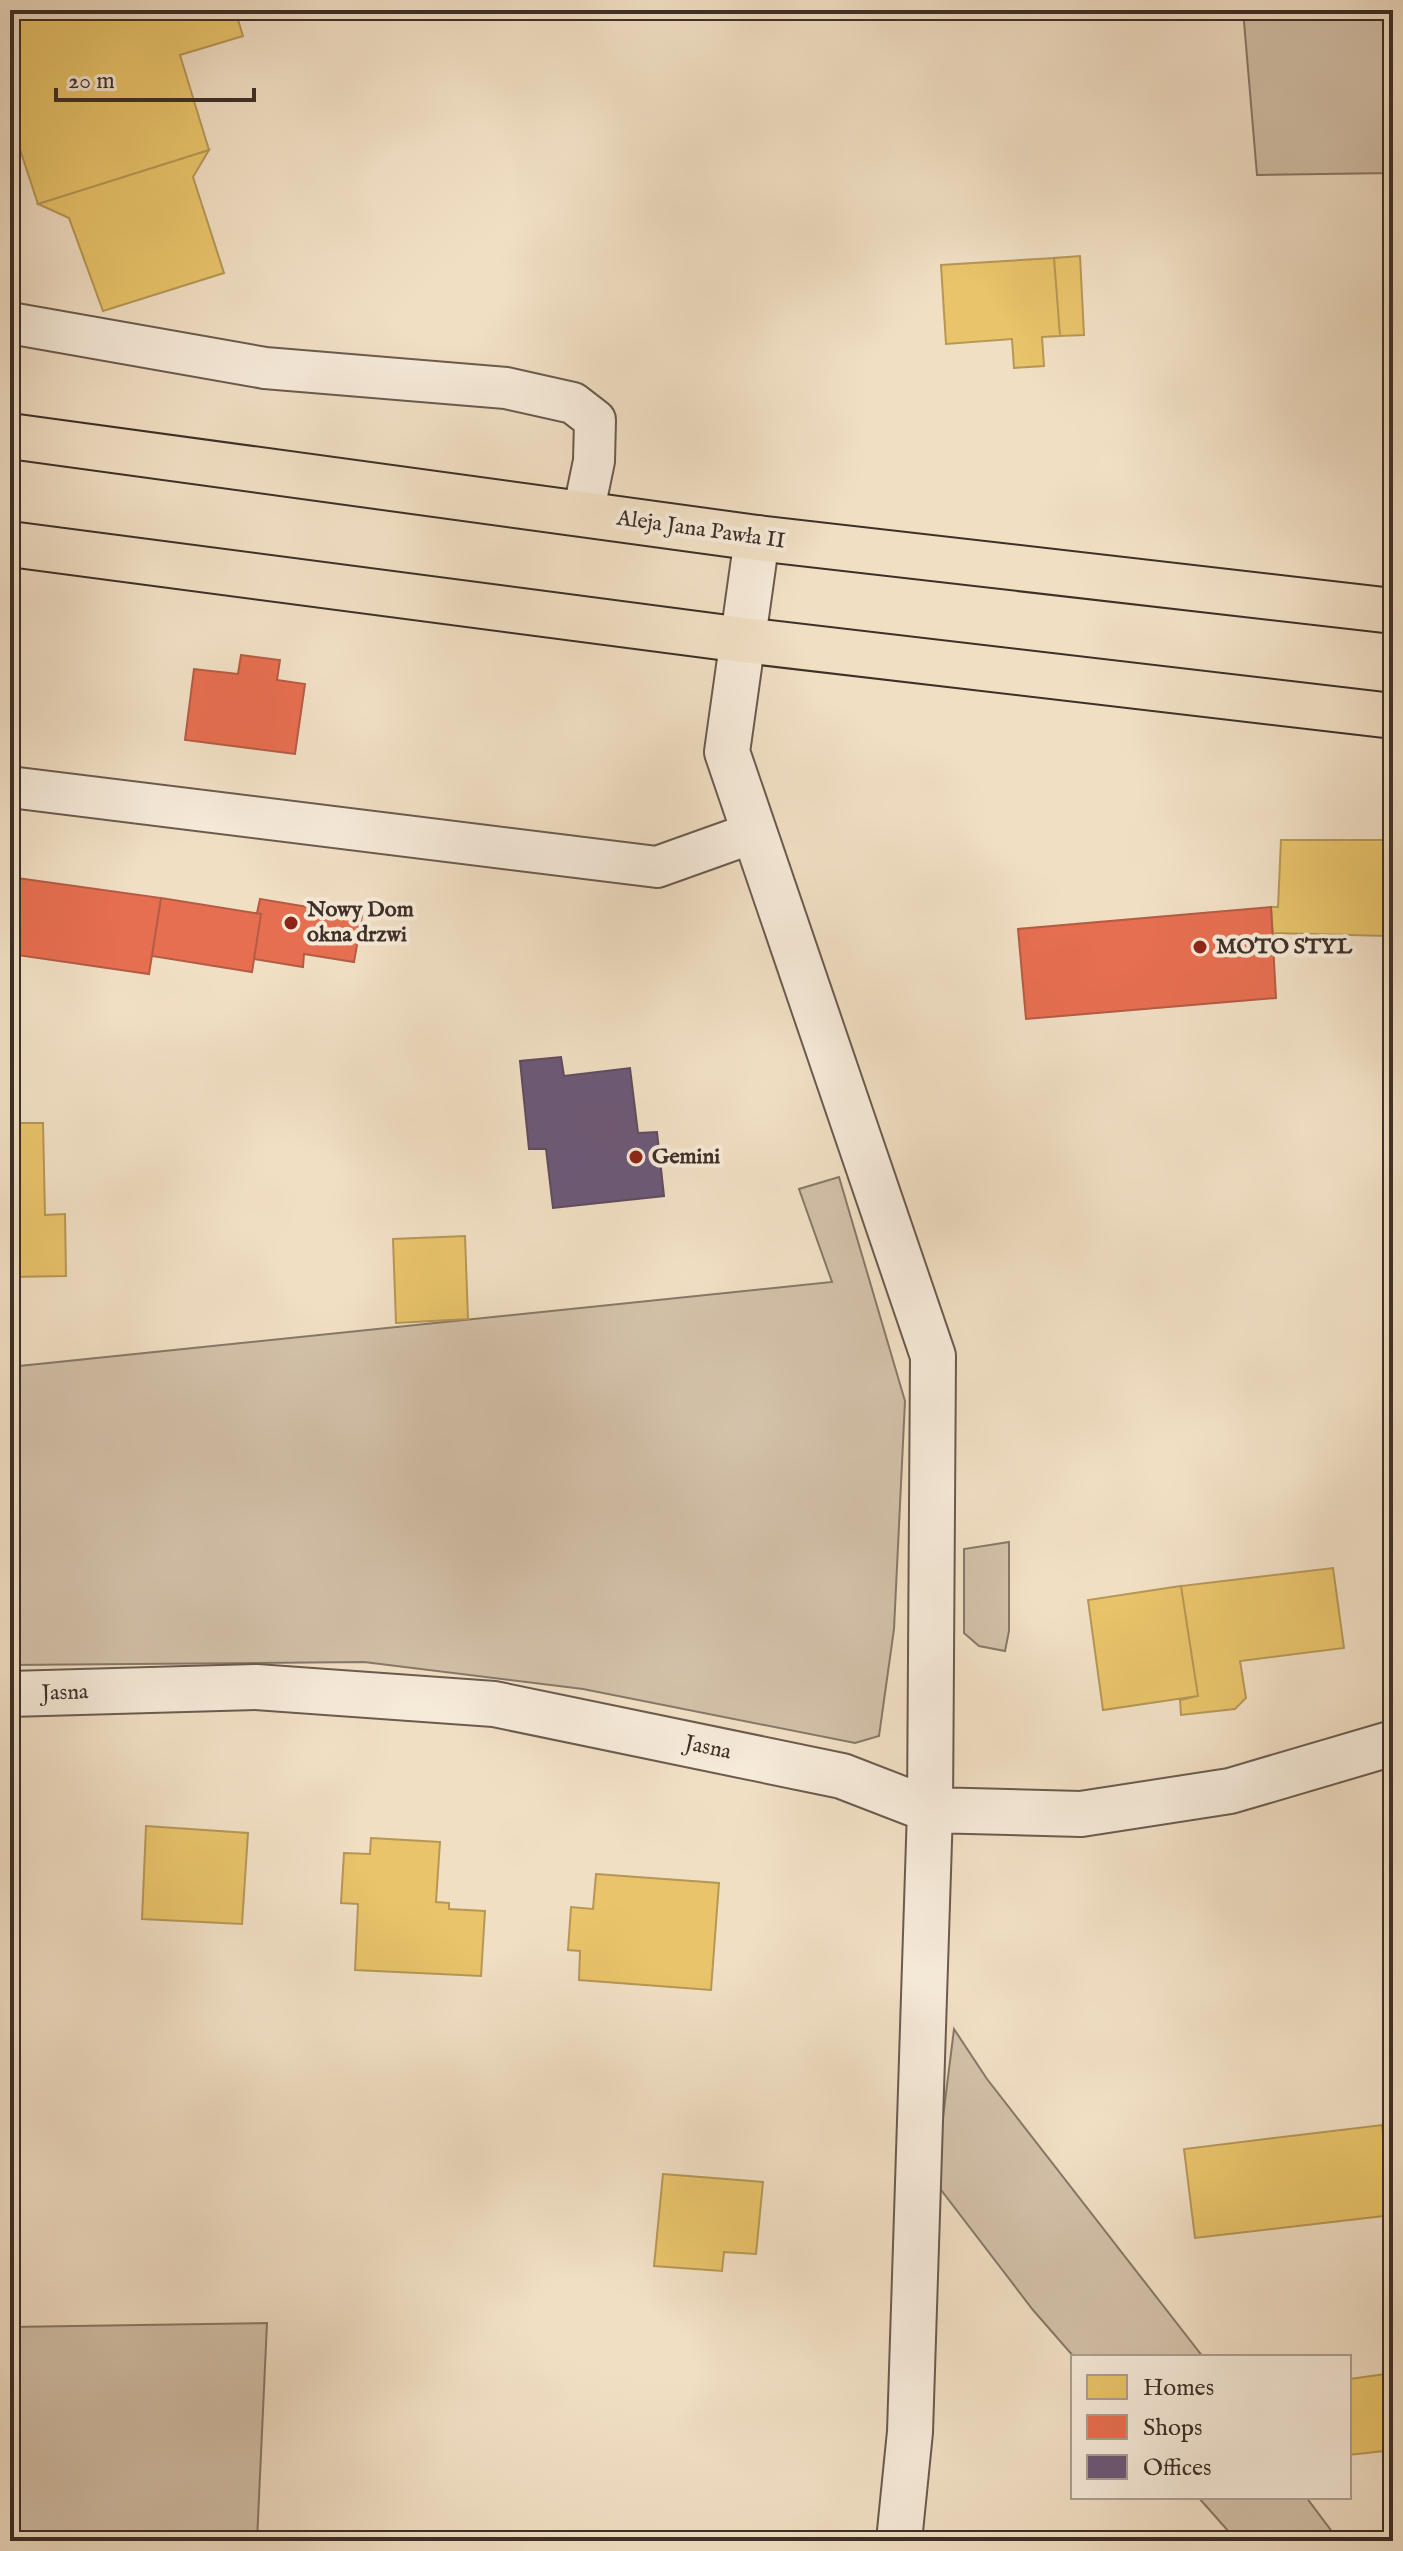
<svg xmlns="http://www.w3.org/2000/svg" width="1403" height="2551" font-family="'IM FELL English',serif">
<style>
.green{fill:#d3c1a9;stroke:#887868;stroke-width:2}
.homes{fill:#e9c46a;stroke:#b69756;stroke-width:2}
.shops{fill:#e76f51;stroke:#b45c45;stroke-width:2}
.offices{fill:#6d597a;stroke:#5f4c61;stroke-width:2}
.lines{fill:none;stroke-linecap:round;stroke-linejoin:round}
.service-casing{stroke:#6b5b4f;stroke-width:44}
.minor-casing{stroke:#6b5b4f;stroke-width:48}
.primary-casing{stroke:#3e2f28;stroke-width:48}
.service{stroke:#f6ead9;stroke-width:40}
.minor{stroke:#f6ead9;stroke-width:44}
.primary{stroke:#f1dfc4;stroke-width:44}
.poi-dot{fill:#8f2418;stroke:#f6ead9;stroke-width:3}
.labels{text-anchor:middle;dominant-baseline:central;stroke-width:8;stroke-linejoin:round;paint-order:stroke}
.street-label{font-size:22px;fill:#3e2f28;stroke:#f6ead9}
.poi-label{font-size:22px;font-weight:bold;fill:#3e2f28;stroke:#f6ead9;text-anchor:start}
</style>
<rect width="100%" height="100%" fill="#f1dfc4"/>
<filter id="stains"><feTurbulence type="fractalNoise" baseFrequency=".0025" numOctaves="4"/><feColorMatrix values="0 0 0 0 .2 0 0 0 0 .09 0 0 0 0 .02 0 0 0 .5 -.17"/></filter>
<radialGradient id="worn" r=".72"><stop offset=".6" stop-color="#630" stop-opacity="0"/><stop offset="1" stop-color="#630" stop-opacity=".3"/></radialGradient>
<path class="green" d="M1243 10H1393V173L1257 175Z
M839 1177 905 1401 894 1629 879 1736 855 1743 583 1689 364 1662 10 1665V1367L832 1282 799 1189Z
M1009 1542V1631L1005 1651 979 1646 964 1633V1549Z
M954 2029 987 2079 1203 2357H1074L1033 2310 935 2182Z
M267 2323 257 2541H10V2327Z
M1198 2497H1306L1339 2541H1237Z"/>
<path class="homes" d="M26 10H235L243 36 180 55 209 150 38 204 10 119V15Z
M209 150 193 177 224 273 103 311 69 218 38 204Z
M1080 256 1084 335 1060 336 1054 258Z
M1054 258 1060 336 1042 337 1044 366 1014 368 1012 339 946 344 941 265Z
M1281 840H1389L1388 936 1273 933 1271 907H1278Z
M10 1123H43L45 1215 65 1214 66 1276 10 1277Z
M465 1236 468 1319 396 1323 393 1239Z
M1333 1568 1344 1648 1240 1661 1246 1698 1235 1709 1181 1715 1180 1700 1198 1696 1181 1586Z
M1181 1586 1198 1696 1103 1710 1088 1600Z
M146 1826 248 1833 242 1924 142 1919Z
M371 1838 440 1842 436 1902 449 1903V1909L485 1911 481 1976 355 1970 358 1904 341 1903 344 1853 370 1854Z
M596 1874 719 1883 711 1990 579 1980 580 1951 568 1950 571 1907 593 1909Z
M1382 2125 1392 2215 1195 2238 1184 2149Z
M663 2174 763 2182 756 2254 724 2252 722 2271 654 2266Z
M1393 2373V2450L1349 2455V2379Z"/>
<path class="shops" d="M241 655 280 660 277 680 305 684 295 754 185 740 194 669 238 674Z
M10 877 161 898 149 974 10 954Z
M161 898 261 914 252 972 152 956Z
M260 899 362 916 354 962 304 954 303 967 254 959 261 914 257 913Z
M1271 907 1276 998 1026 1019 1018 929Z"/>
<path class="offices" d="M561 1057 564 1076 630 1068 638 1133 657 1132 664 1196 553 1208 546 1149H529L520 1061Z"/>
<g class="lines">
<g class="service-casing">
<path id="service" d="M10 323 265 368 506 388 573 403 595 420 594 461 583 514
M10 787 657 867 755 832"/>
</g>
<g class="minor-casing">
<path id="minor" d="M757 538 727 752 933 1356 930 1810 910 2432 899 2541
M10 1694 256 1687 494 1704 842 1776 930 1810 1081 1814 1230 1791 1393 1743"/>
</g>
<g class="primary-casing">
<path id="primary" d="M10 436 757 538 1393 611
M10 544 743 640 1393 716"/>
</g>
<use href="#service" class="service"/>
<use href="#minor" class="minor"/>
<use href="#primary" class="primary"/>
</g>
<g class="poi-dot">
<circle cx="291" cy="923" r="8"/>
<circle cx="1200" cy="947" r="8"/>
<circle cx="636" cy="1157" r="8"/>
</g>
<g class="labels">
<g class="street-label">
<text transform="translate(701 530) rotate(8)">Aleja Jana Pawła II</text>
<text transform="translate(65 1693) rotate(-2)">Jasna</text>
<text transform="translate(708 1748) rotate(12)">Jasna</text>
</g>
<g class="poi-label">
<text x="307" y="910">Nowy Dom<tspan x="307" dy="25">okna drzwi</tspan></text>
<text x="1216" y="947">MOTO STYL</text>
<text x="652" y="1157">Gemini</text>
</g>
</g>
<rect width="1403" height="2551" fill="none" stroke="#f1dfc4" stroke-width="40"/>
<rect x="12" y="12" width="1379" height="2527" fill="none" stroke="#3e2f28" stroke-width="4"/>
<rect x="20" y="20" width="1363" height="2511" fill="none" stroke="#3e2f28" stroke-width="2"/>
<rect x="1071" y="2355" width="280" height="144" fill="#f6ead9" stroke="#ac9f92" stroke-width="2"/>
<rect x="1087" y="2375" width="40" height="24" fill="#e9c46a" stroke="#ac9f92" stroke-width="2"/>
<text x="1143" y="2395" font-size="24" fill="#3e2f28">Homes</text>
<rect x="1087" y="2415" width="40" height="24" fill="#e76f51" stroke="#ac9f92" stroke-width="2"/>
<text x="1143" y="2435" font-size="24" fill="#3e2f28">Shops</text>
<rect x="1087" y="2455" width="40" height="24" fill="#6d597a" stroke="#ac9f92" stroke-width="2"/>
<text x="1143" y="2475" font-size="24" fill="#3e2f28">Offices</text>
<path d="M56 88v12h198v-12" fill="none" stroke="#3e2f28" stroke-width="4"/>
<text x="68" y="88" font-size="24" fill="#3e2f28" stroke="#f6ead9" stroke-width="6" paint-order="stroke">20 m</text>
<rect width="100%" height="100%" filter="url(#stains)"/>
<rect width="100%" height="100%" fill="url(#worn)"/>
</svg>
